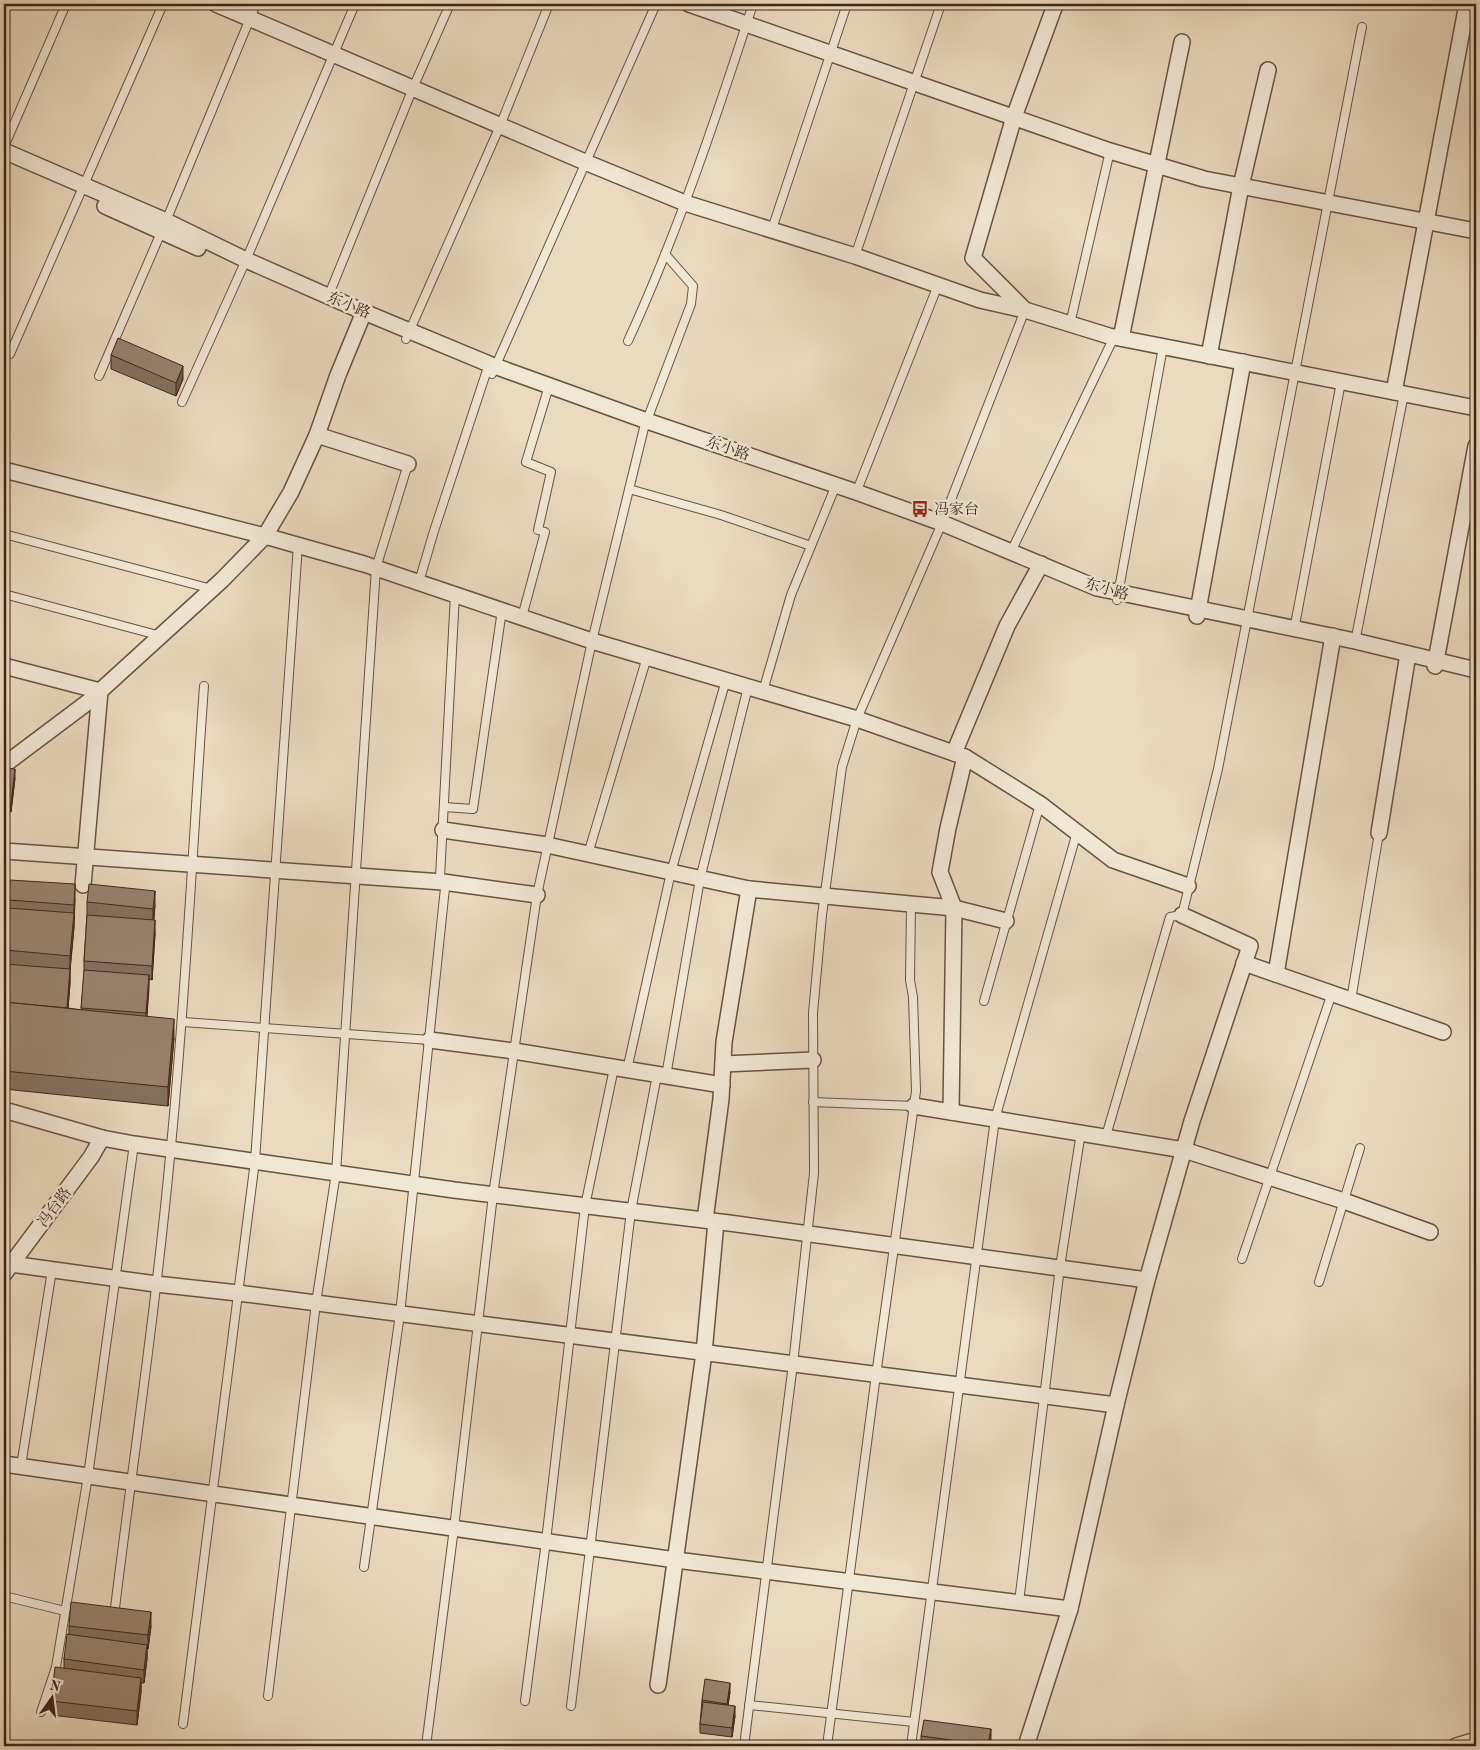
<svg xmlns="http://www.w3.org/2000/svg" width="1480" height="1750" font-family="'Old Standard TT','Noto Serif SC',serif">
<rect width="100%" height="100%" fill="#eadabe"/>
<filter id="stains"><feTurbulence type="fractalNoise" baseFrequency=".004" numOctaves="4"/><feColorMatrix values="0 0 0 0 .2 0 0 0 0 .09 0 0 0 0 .02 0 0 0 .5 -.17"/></filter>
<radialGradient id="worn" r=".72"><stop offset=".6" stop-color="#630" stop-opacity="0"/><stop offset="1" stop-color="#630" stop-opacity=".3"/></radialGradient>
<g fill="none" stroke-linecap="round" stroke-linejoin="round">
<!-- service casing -->
<g stroke="#6a5242" stroke-width="10">
<g id="service">
<polyline points="4,147 66,4"/>
<polyline points="772,229 847,4"/>
<polyline points="855,256 941,4"/>
<polyline points="328,297 413,88 450,4"/>
<polyline points="1070,324 1110,151"/>
<polyline points="406,339 500,126 549,4"/>
<path d="M628 341C678 232 716 118 753 4"/>
<polyline points="10,354 163,4"/>
<polyline points="492,374 656,4"/>
<polyline points="99,376 166,221 256,4"/>
<polyline points="182,402 246,260 355,4"/>
<polyline points="629,489 721,515 811,546"/>
<polyline points="856,493 938,285"/>
<polyline points="4,534 212,589"/>
<polyline points="1010,554 1114,337"/>
<polyline points="419,582 434,531 489,364"/>
<polyline points="4,594 161,636"/>
<polyline points="1117,600 1163,347"/>
<polyline points="522,617 545,532 538,530 551,472 526,462 549,386"/>
<polyline points="1294,630 1341,382"/>
<polyline points="1355,642 1404,394"/>
<polyline points="763,691 791,595 836,485"/>
<polyline points="444,807 473,809 502,610"/>
<polyline points="588,854 647,657"/>
<polyline points="1351,1000 1379,833"/>
<polyline points="984,1001 1040,804"/>
<polyline points="183,1022 430,1040"/>
<polyline points="627,1070 671,872 726,680"/>
<polyline points="666,1076 700,879 748,687"/>
<polyline points="813,1102 914,1106"/>
<polyline points="1106,1136 1170,917 1182,915 1218,769 1362,27"/>
<polyline points="1242,1259 1332,993"/>
<polyline points="1319,1282 1360,1148"/>
<polyline points="21,1466 52,1270"/>
<polyline points="364,1567 400,1314 445,888 440,877 455,594"/>
<polyline points="4,1596 65,1611"/>
<polyline points="1019,1602 1060,1267 1081,1132"/>
<path d="M115 1608C134 1454 157 1300 171 1146 186 993 193 839 204 686"/>
<polyline points="268,1696 316,1303 336,1173 376,568 408,464"/>
<polyline points="525,1701 546,1541 585,1206 614,1068"/>
<polyline points="749,1705 914,1722"/>
<polyline points="571,1706 631,1211 657,1075"/>
<polyline points="41,1712 56,1667 88,1476 134,1144"/>
<polyline points="183,1724 255,1161 298,545"/>
<polyline points="426,1746 454,1528 493,1195 537,895 592,641 644,428 691,304 693,286 665,254"/>
<polyline points="744,1746 793,1364 814,1173 813,1013 822,915 842,767 857,719 942,523 1025,310"/>
<polyline points="827,1746 876,1375 916,1091 913,997 910,980 911,905"/>
<polyline points="911,1746 995,1119 1077,832"/>
</g>
</g>
<!-- minor casing -->
<g stroke="#6a5242" stroke-width="18">
<g id="minor">
<polyline points="216,4 585,162 685,203 855,256 980,300 1025,310 1109,336 1476,408"/>
<polyline points="689,4 1110,151 1204,179 1476,231"/>
<polyline points="4,151 166,221 246,260 364,312 489,364 647,421 856,492 942,523 1097,588 1355,641 1476,670"/>
<polyline points="105,206 198,248"/>
<polyline points="1025,310 973,258 1014,117 1054,8"/>
<polyline points="1121,338 1182,42"/>
<polyline points="1209,356 1241,186 1268,70"/>
<polyline points="1394,392 1467,4"/>
<polyline points="317,435 408,464"/>
<polyline points="4,470 265,536 364,564 592,641 857,719 965,757 1040,804 1113,860 1188,886"/>
<polyline points="1197,616 1243,362"/>
<polyline points="4,666 100,691 83,885"/>
<polyline points="1435,666 1476,446"/>
<polyline points="954,753 1007,626 1041,564"/>
<polyline points="4,765 88,702 222,580 265,536 291,492 317,435 338,375 364,312"/>
<polyline points="443,830 547,845 749,889 954,908 1006,921"/>
<polyline points="1379,833 1408,654"/>
<polyline points="4,851 443,882 537,895"/>
<polyline points="1244,963 1443,1032"/>
<polyline points="1276,974 1333,636"/>
<polyline points="430,1040 514,1051 722,1085"/>
<polyline points="723,1064 813,1060"/>
<polyline points="914,1106 1184,1150 1344,1201 1430,1232"/>
<polyline points="4,1110 102,1138 134,1144 454,1190 729,1223 1147,1280"/>
<polyline points="951,1112 954,908 940,872 948,828 965,757"/>
<polyline points="705,1220 721,1099 724,1042 749,889"/>
<polyline points="11,1264 156,1284 238,1293 1116,1405"/>
<polyline points="4,1274 91,1157 102,1138"/>
<polyline points="4,1464 676,1560 1070,1609"/>
<polyline points="658,1685 704,1353 716,1222"/>
<polyline points="1026,1746 1070,1609 1116,1405 1147,1280 1192,1121 1250,946 1182,915"/>
<polyline points="1456,1746 1476,1740"/>
</g>
</g>
<!-- service -->
<use href="#service" stroke="#f1e7d5" stroke-width="8"/>
<!-- minor -->
<use href="#minor" stroke="#f1e7d5" stroke-width="15"/>
</g>
<!-- wall -->
<g fill="#83715f" stroke="#402519">
<polygon points="111,355 183,379 176,396 111,369"/>
<polygon points="4,768 15,778 11,812 4,812"/>
<polygon points="75,898 74,927 70,970 70,983 68,1008 81,1010 84,975 84,961 87,915 87,902 155,905 154,920 155,934 152,980 149,979 147,1016 174,1038 168,1106 4,1089 4,967 9,900"/>
<polygon points="69,1626 151,1626 148,1649 147,1649 147,1659 144,1683 141,1683 141,1692 137,1725 51,1715 51,1701 64,1668 64,1659 69,1634"/>
<polygon points="730,1692 728,1705 735,1716 732,1737 700,1733 700,1724 702,1700"/>
<polygon points="921,1736 991,1739 990,1746 928,1746 921,1745"/>
</g>
<!-- shaded-wall -->
<g fill="#6a5c4e" stroke="#402519">
<polygon points="183,366 183,379 176,396 176,383"/>
<polygon points="15,769 15,778 11,812 11,803"/>
<polygon points="75,884 75,898 74,918 74,905"/>
<polygon points="155,891 155,905 153,923 153,909"/>
<polygon points="74,913 74,927 70,970 70,956"/>
<polygon points="155,920 155,934 152,980 152,966"/>
<polygon points="70,969 70,983 67,1022 67,1008"/>
<polygon points="149,975 149,989 146,1027 146,1013"/>
<polygon points="174,1019 174,1038 168,1106 168,1087"/>
<polygon points="151,1612 151,1626 148,1649 148,1635"/>
<polygon points="147,1645 147,1659 144,1683 144,1670"/>
<polygon points="141,1678 141,1692 137,1725 137,1711"/>
<polygon points="730,1683 730,1692 727,1713 727,1704"/>
<polygon points="735,1706 735,1716 732,1737 732,1728"/>
<polygon points="991,1729 991,1739 990,1746 988,1746"/>
</g>
<!-- building -->
<g fill="#98836f" stroke="#402519">
<polygon points="118,338 183,366 176,383 111,355"/>
<polygon points="4,768 15,769 11,803 4,802"/>
<polygon points="10,880 75,884 74,905 9,900"/>
<polygon points="89,884 155,891 153,909 87,902"/>
<polygon points="8,908 74,913 70,956 5,950"/>
<polygon points="87,915 155,920 152,966 84,961"/>
<polygon points="4,964 70,969 67,1008 4,1002"/>
<polygon points="84,970 149,975 146,1013 81,1008"/>
<polygon points="4,1002 174,1019 168,1087 4,1071"/>
<polygon points="71,1602 151,1612 148,1635 69,1626"/>
<polygon points="67,1634 147,1645 144,1670 64,1659"/>
<polygon points="55,1667 141,1678 137,1711 51,1701"/>
<polygon points="705,1679 730,1683 727,1704 702,1700"/>
<polygon points="703,1702 735,1706 732,1728 700,1724"/>
<polygon points="924,1720 991,1729 988,1745 921,1736"/>
</g>
<!-- icons -->
<defs>
<g id="bus-bare" transform="scale(1.35)"><path d="M-5-6H5V4H4V6H2V4H-2V6H-4V4H-5ZM-3.5-4V0h7V-4ZM-3.5 1.2v1.5H-2V1.2ZM2 1.2v1.5H3.5V1.2Z" fill="#8f2418" stroke="#f1e7d5" stroke-width="2.5" paint-order="stroke"/></g>
</defs>
<g fill-rule="evenodd">
<use href="#bus-bare" x="920" y="509"/>
</g>
<g text-anchor="middle" stroke-width="5" stroke-linejoin="round" paint-order="stroke">
<!-- street labels -->
<g font-size="15" fill="#402519" stroke="#f1e7d5">
<text transform="translate(349 305) rotate(23)" y="5">东小路</text>
<text transform="translate(728 448) rotate(19)" y="5">东小路</text>
<text transform="translate(1107 589) rotate(16)" y="5">东小路</text>
<text transform="translate(54 1207) rotate(-53)" y="5">冯台路</text>
</g>
<!-- poi labels -->
<g font-size="15" fill="#402519" stroke="#f1e7d5" text-anchor="start">
<text x="934" y="514">冯家台</text>
</g>
</g>
<!-- margin -->
<rect width="1480" height="1750" fill="none" stroke="#eadabe" stroke-width="20"/>
<rect x="5" y="5" width="1470" height="1740" fill="none" stroke="#402519" stroke-width="2.5"/>
<rect x="10" y="10" width="1460" height="1730" fill="none" stroke="#402519"/>
<!-- north arrow -->
<g transform="translate(52 1698) rotate(14)" stroke="#f1e7d5" stroke-width="4" paint-order="stroke">
<path d="M0-4L9 19L0 12L-9 19Z" fill="#402519"/>
<text y="-8" font-size="14" font-weight="bold" text-anchor="middle" fill="#402519">N</text>
</g>
<rect width="100%" height="100%" filter="url(#stains)"/>
<rect width="100%" height="100%" fill="url(#worn)"/>
</svg>
